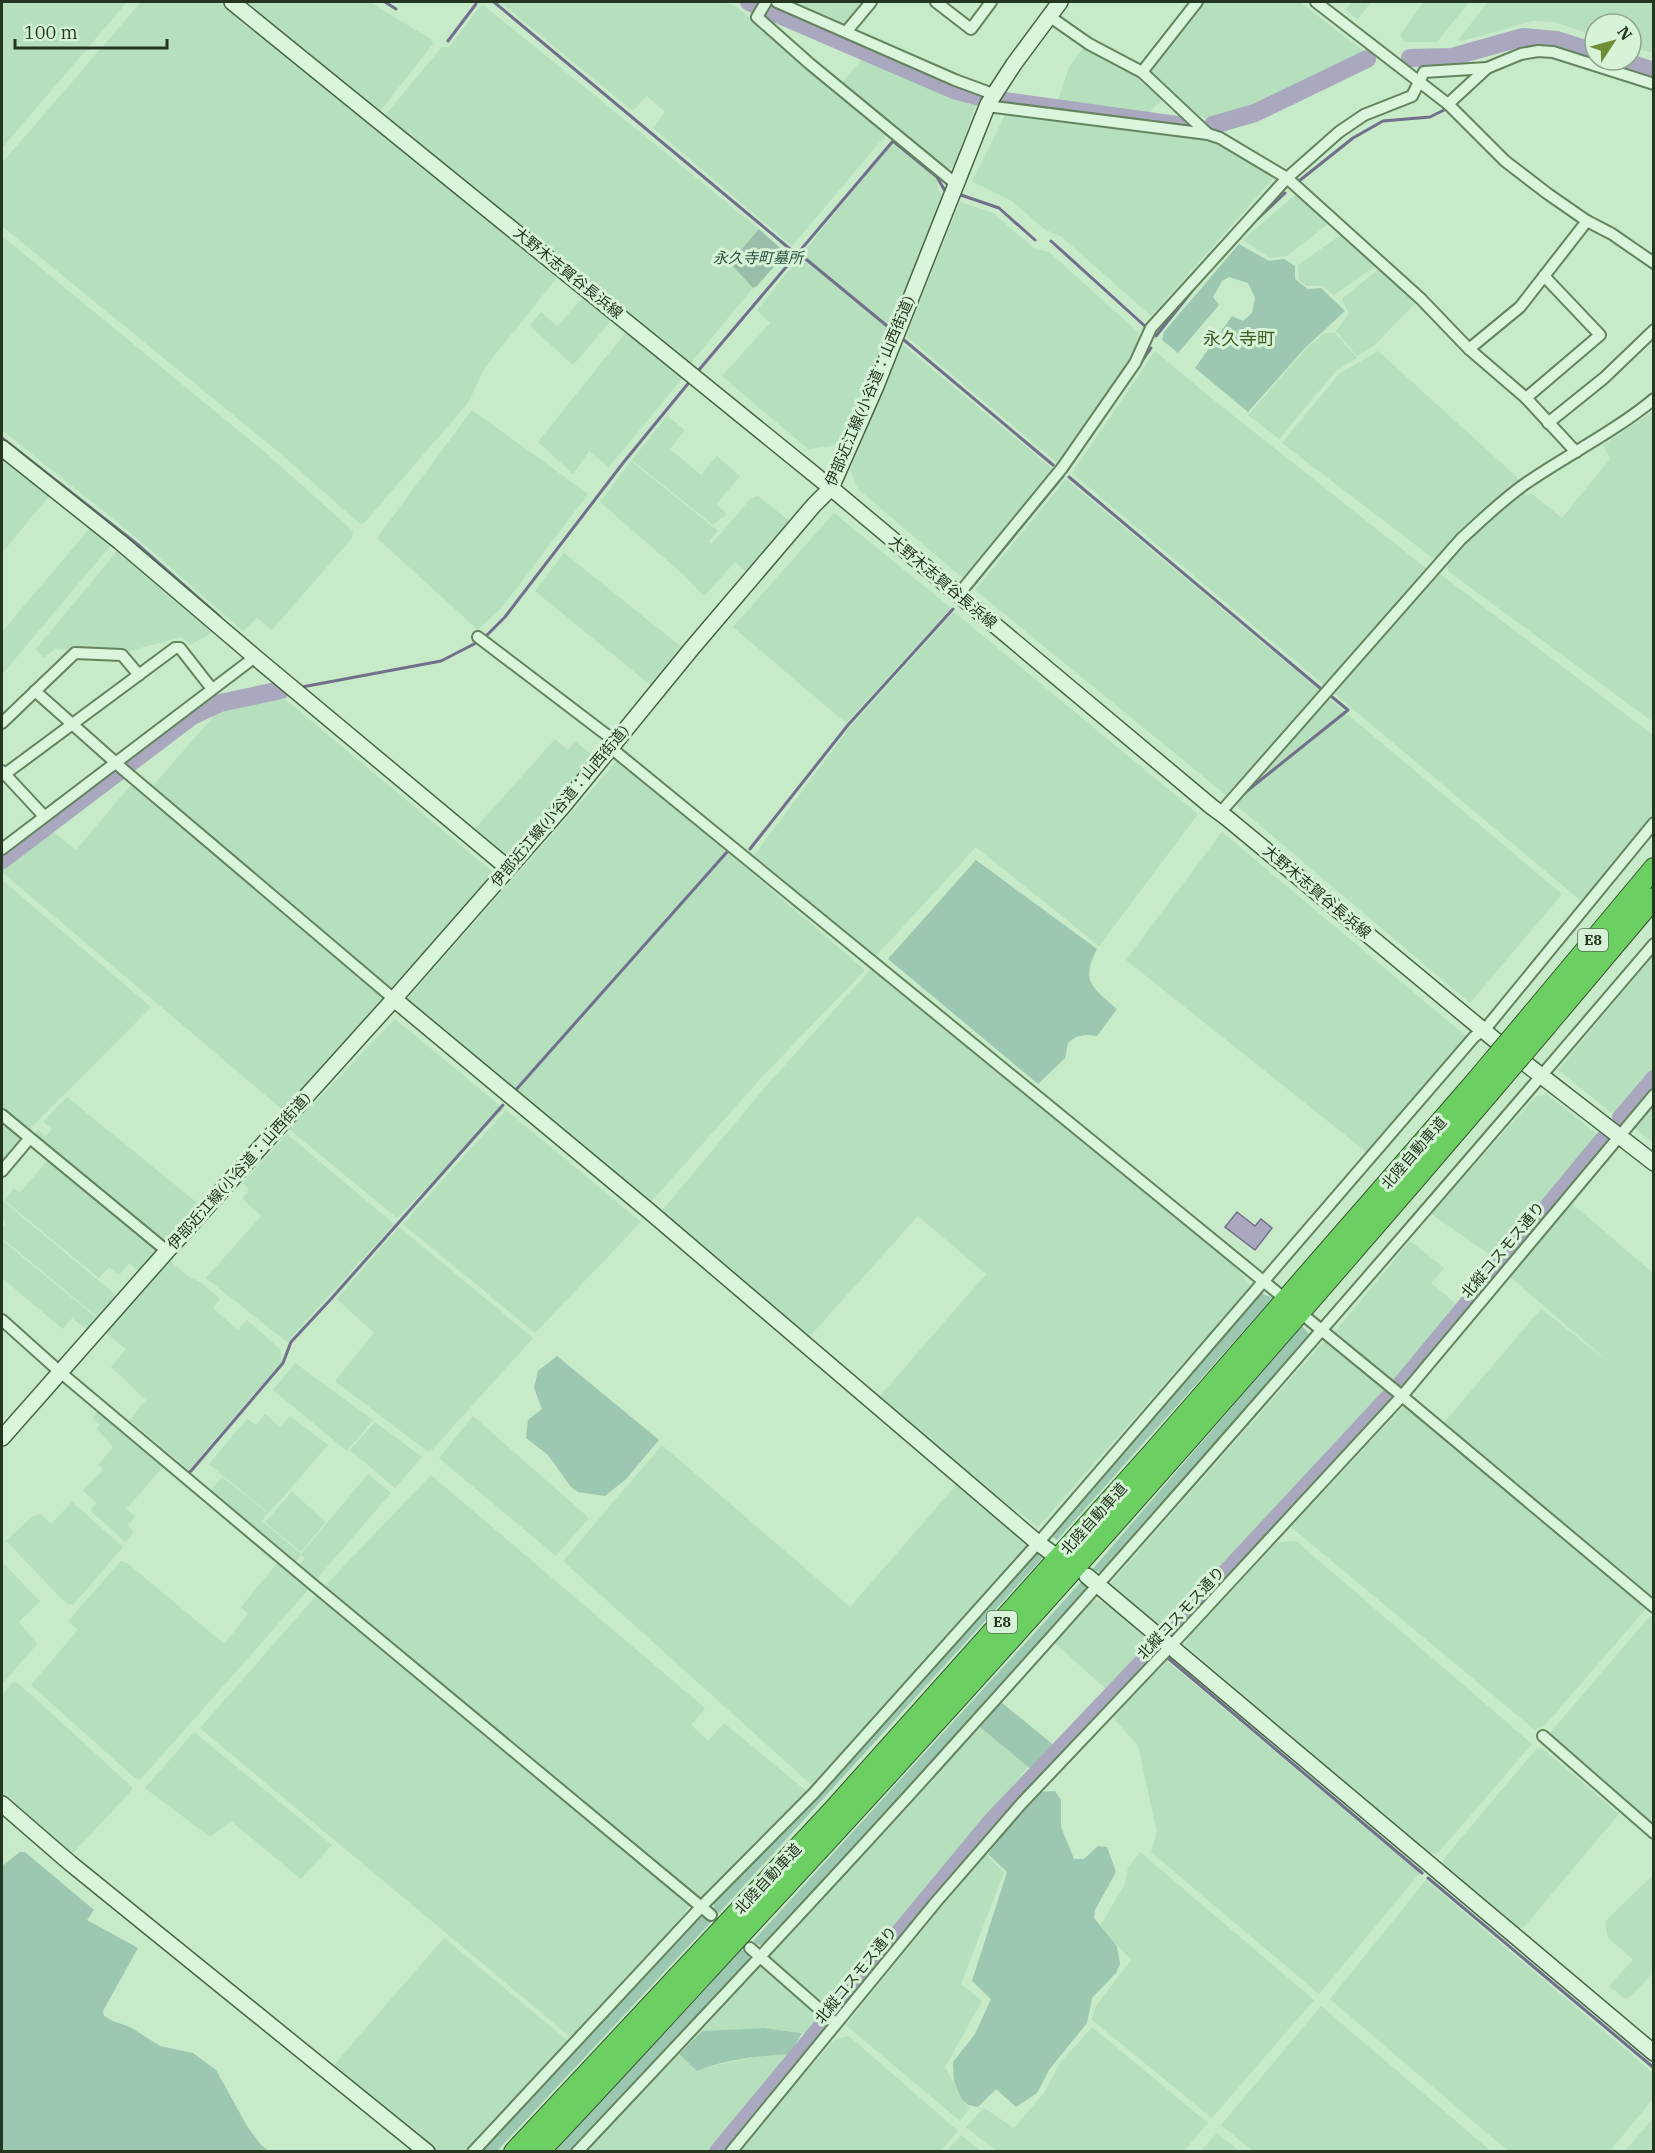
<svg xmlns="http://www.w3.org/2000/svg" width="1655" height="2153" font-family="'IBM Plex Serif','Noto Sans JP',serif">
<rect width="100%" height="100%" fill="#c7eac9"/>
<!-- farmland -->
<g fill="#b5dfbd">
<polygon points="2,2 127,2 2,148"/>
<polygon points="141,2 222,2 558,272 556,279 485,367 468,403 364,523 360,524 281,454 2,226 2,163"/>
<polygon points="240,2 369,2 431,39 433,44 377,115"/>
<polygon points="500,2 722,2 734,5 885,130 885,136 792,246 653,128 665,112 647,96 633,111"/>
<polygon points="787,2 866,2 845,28"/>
<polygon points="1204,2 1300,2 1366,53 1263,102 1209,120 1192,113 1148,70"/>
<polygon points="1352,2 1371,2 1358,19 1345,10"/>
<polygon points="1424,2 1469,2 1437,42 1405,42 1400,35"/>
<polygon points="1488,2 1653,2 1653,53 1631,47 1631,24 1595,24 1595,32 1592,35 1555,22 1533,21 1462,41 1458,40"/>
<polygon points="482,4 759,229 730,263 753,288 690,364 386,119 386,114 442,47 449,47"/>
<polygon points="1084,47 1146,82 1163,99 1147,114 1058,101 1069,67"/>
<polygon points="864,57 976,104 954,167 946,169 840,85"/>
<polygon points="1005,115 1214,139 1273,179 1151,316 1062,237 1044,229 1012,201 972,181"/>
<polygon points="893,141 937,177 938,190 944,197 885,347 848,434 832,446 808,449 722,376 770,323 757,310"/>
<polygon points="1296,194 1328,224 1287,256 1270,258 1243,240"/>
<polygon points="960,202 993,213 1035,249 1049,252 1139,333 1131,361 1059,464 906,336"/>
<polygon points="1341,235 1375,266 1334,295 1322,286 1307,286 1299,280 1298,265"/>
<polygon points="2,236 267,454 353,531 352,538 272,630 257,618 243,631 137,538 2,430"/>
<polygon points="1380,268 1417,301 1375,345 1357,356 1336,331 1349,314 1342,299"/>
<polygon points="584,297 611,321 573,365 530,326 541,312 557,326"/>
<polygon points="627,331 684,376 609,467 589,451 573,474 538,442"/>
<polygon points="1325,333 1335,333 1357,358 1336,371 1279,439 1248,415 1306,349"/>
<polygon points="902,344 1054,470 965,580 858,489 850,470"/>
<polygon points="1155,351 1210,397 1427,569 1324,685 1072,473"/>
<polygon points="1378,351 1520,480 1487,506 1461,531 1441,556 1434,559 1282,443 1339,374"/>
<polygon points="472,410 588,494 503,606 478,630 377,538"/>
<polygon points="1653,411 1653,722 1448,571 1447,565 1468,540 1521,495 1532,494 1562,518 1610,459 1603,445"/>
<polygon points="667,416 685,430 670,449 701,475 717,456 740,476 716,504 727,514 713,525 632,460"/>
<polygon points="2,458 49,496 2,553"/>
<polygon points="631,461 718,531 709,541 712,544 750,499 758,496 792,523 748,573 735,562 704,596 685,576 600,502"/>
<polygon points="1066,479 1319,690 1226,795 975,590"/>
<polygon points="834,513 951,608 846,723 733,627"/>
<polygon points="90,528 111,545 3,673 2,632"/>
<polygon points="118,550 213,632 190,645 182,637 129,651 55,649 43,658 36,649"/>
<polygon points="564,553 685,650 653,687 535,591"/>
<polygon points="1440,574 1653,735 1653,813 1581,901 1334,693"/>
<polygon points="954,612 1198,814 1099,946 976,847 876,956 752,858 850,727"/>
<polygon points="275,699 286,700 494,873 391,990 151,788 220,709"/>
<polygon points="1329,699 1562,894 1470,1003 1236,805"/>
<polygon points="555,739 568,750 575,741 594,757 516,851 511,849 508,854 502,855 472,832"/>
<polygon points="617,761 727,852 865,970 762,1077 650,1203 405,1001"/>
<polygon points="131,785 385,998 284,1111 2,872 2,869 51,830 76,850"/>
<polygon points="1222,832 1468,1038 1369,1154 1126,960"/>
<polygon points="2,880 151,1007 29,1130 2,1107"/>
<polygon points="1653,956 1653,1072 1617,1117 1558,1070"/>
<polygon points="872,968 1234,1265 1251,1286 1038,1527 874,1403 986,1274 918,1216 803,1344 655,1219 766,1086"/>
<polygon points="395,1019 504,1109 397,1218 289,1129"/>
<polygon points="1547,1094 1598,1135 1494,1257 1431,1214 1535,1097"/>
<polygon points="67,1097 201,1206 166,1244 34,1135 38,1130 46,1136 52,1129 43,1122"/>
<polygon points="1653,1104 1653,1143 1635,1128"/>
<polygon points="506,1110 641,1222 535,1333 403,1224"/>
<polygon points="2,1123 21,1139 19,1144 2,1166"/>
<polygon points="287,1134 394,1224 287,1342 206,1278 261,1216 242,1198 249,1190 243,1183"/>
<polygon points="49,1159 159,1250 140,1272 129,1263 119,1275 109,1267 99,1278 4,1200 14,1188 20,1193"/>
<polygon points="2,1200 118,1297 100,1319 2,1238 2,1229 6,1223 2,1218"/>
<polygon points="1570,1202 1653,1273 1653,1598 1649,1598 1442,1425 1541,1309 1609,1362 1509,1276"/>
<polygon points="399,1227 533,1338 432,1450 427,1451 335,1381 374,1333 337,1299"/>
<polygon points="3,1241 99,1320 89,1331 72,1318 63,1329 2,1278"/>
<polygon points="1410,1241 1444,1268 1431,1283 1457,1305 1393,1382 1334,1333"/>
<polygon points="168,1259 189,1277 202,1283 220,1299 213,1308 238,1330 247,1320 281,1350 281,1362 189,1470 130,1420 146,1400 111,1367 126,1349 104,1331"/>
<polygon points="1324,1341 1386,1390 1163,1629 1110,1584"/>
<polygon points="295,1363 373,1420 347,1451 273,1390"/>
<polygon points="1404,1406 1645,1607 1644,1611 1546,1724 1535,1730 1291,1527"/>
<polygon points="99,1410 165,1465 126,1509 135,1516 128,1526 134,1532 125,1542 90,1510 96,1503 83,1490 103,1470 98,1465 113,1447 97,1429 100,1425 93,1418"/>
<polygon points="265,1414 280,1427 290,1416 328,1445 269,1513 209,1464 247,1419 256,1425"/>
<polygon points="473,1416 589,1518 556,1556 439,1458"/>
<polygon points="375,1422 422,1457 395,1488 350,1450"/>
<polygon points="662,1445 850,1607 957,1484 1031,1545 815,1788 563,1561"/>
<polygon points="368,1474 391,1493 315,1581 298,1567 305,1558 301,1555 293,1564 209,1493 222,1477 268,1513 262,1521 301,1554"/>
<polygon points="431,1475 705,1708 691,1725 708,1741 724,1723 810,1794 696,1910 690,1905 675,1926 572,2038 200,1728 323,1588"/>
<polygon points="292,1492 326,1522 301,1552 265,1522"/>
<polygon points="72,1502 123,1547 73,1605 67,1604 6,1541 32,1517 40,1514 51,1524"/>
<polygon points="1296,1541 1532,1744 1438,1853 1428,1854 1185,1645 1189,1637 1277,1542"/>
<polygon points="121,1561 127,1563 224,1644 248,1614 241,1607 279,1561 307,1586 309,1589 141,1779 135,1778 31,1685 78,1630 68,1621"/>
<polygon points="2,1562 40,1601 19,1622 37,1644 2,1684"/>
<polygon points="1094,1599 1107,1604 1150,1641 1106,1689 1055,1643"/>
<polygon points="1650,1616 1653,1616 1653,1827 1552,1740 1550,1733"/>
<polygon points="1167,1661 1420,1873 1319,1994 1151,1852 1157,1832 1138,1746 1112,1716"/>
<polygon points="13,1682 18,1683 132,1787 132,1790 71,1855 2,1798 2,1695"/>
<polygon points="980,1727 1028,1767 828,2009 768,1957"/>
<polygon points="194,1732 332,1845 301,1879 231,1821 210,1837 145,1788"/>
<polygon points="1537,1748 1543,1749 1619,1814 1524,1927 1516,1929 1444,1866 1442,1861"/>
<polygon points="1140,1852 1314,2000 1212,2118 1092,2020 1096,2006 1131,1960 1100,1926 1125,1884 1128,1868"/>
<polygon points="985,1854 1004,1872 961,1984 982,2001 945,2067 969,2109 960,2121 846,2025"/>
<polygon points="1653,1875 1653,1973 1630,1997 1624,1998 1609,1986 1633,1960 1608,1937 1605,1922"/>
<polygon points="1426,1880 1653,2073 1653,2099 1610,2151 1508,2151 1330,1999"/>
<polygon points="444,1938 569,2042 469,2148 463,2151 438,2151 333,2066"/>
<polygon points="762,1963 821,2015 807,2033 764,2028 702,2031"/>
<polygon points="1321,2006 1491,2151 1253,2151 1221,2125"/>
<polygon points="1092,2027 1208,2123 1184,2151 996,2151 966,2127 984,2108 1014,2128 1044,2093 1060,2063"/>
<polygon points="849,2036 958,2131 941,2151 739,2151 834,2040"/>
<polygon points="679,2054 697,2071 708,2067 761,2056 790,2054 708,2151 586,2152"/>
<polygon points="1653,2118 1653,2151 1625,2151"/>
<polygon points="1217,2133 1239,2151 1201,2151"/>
<polygon points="961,2135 981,2151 947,2151"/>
</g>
<!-- green -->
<g fill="#9cc7b0">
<polygon points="1239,244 1269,261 1284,259 1295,266 1295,279 1308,289 1321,288 1345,311 1305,348 1248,412 1195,368 1232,316 1243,321 1252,313 1255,298 1248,283 1229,277 1222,281 1213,297 1219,305 1178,353 1162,340 1164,332"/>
<path d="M976 860 1097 949C1080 982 1093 988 1117 1009L1097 1036C1085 1034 1077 1035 1068 1043L1065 1058 1038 1084 888 959Z"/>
<polygon points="1260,1293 1273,1298 1057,1540 1049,1534"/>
<polygon points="1302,1326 1312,1337 1104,1572 1091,1571"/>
<polygon points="557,1356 659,1440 626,1479 605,1496 578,1492 571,1487 548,1455 526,1438 528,1420 542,1409 534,1388 538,1371"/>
<polygon points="1030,1551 1047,1553 719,1913 714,1908 714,1899"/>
<polygon points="1082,1581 1086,1586 1085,1593 769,1943 758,1945 753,1941"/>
<polygon points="1001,1702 1056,1747 1034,1772 980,1727"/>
<polygon points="1055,1791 1061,1800 1061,1827 1074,1859 1084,1859 1098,1846 1107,1847 1116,1872 1095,1910 1094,1918 1117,1946 1120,1964 1116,1973 1092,1998 1087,2023 1049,2070 1037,2093 1016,2107 996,2089 978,2107 968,2105 961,2098 954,2081 953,2062 975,2034 991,1999 972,1981 1007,1872 988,1854 1037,1792"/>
<polygon points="20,1852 25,1852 94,1910 87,1920 138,1948 103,2011 104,2016 113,2021 130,2027 160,2046 193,2053 216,2070 247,2126 261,2145 269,2151 2,2151 2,1866"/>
<polygon points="706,1917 711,1922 497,2151 479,2152 697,1918"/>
<polygon points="742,1949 749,1956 748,1965 574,2151 554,2152"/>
<path d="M764 2028 802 2033 790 2054C759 2056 726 2059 697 2071L679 2054 702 2031Z"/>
</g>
<!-- cemetery -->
<polygon fill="#9abdaa" points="759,229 786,253 757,286 753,288 730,263"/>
<!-- water -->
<polygon fill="#a9a8be" stroke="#726f8c" stroke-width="1.5" points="1237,1212 1255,1226 1261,1219 1272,1228 1255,1250 1225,1227"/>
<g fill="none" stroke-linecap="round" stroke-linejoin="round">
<!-- stream -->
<g stroke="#726f8c" stroke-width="3">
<polyline points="385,2 396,9"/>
<polyline points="494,2 790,249"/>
<polyline points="448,41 476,4"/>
<polyline points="1620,69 1623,61"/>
<polyline points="1299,181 1353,138 1383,121 1430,117 1446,109"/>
<polyline points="958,194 999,208 1035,240"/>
<polyline points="1250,226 1285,193"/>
<polyline points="1051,241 1147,328"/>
<polyline points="801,255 892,330"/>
<polyline points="1152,332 1156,336 1196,286"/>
<polyline points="904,340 1053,465"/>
<polyline points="1140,364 1151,348"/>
<polyline points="698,371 893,141 937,177 945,191 949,192"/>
<polyline points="2,438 137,544 220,617"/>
<polyline points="1066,472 1114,402"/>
<polyline points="1069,477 1320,688"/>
<polyline points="971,588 1063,476"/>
<polyline points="484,638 505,617 623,463 691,380"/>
<polyline points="302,687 441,661 478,642"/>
<polyline points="1242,795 1348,710 1332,697"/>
<polyline points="750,849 848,725 953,609"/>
<polyline points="514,1092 727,852"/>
<polyline points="178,1464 188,1473 191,1471 283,1363 291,1342 331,1299 503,1105"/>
<polyline points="1156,1648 1422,1873"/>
<polyline points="1428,1878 1654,2068"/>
</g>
<!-- river -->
<g stroke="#a9a8be" stroke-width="18">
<polyline points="749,2 954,90 984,98 1184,126"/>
<polyline points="1410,58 1452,57 1523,37 1557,40 1595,52"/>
<polyline points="1620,60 1654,71"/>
<polyline points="1213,125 1255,113 1367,59"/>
<polyline points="2,860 192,716 220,703 281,690"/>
<polyline points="1621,1118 1654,1079"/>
<polyline points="1167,1636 1399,1387 1604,1139"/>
<polyline points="718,2152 991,1822 1160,1644"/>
</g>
<!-- street casing -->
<g stroke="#63845e" stroke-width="14">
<g id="street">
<polyline points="766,2 757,17 810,64 956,184"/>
<polyline points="777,2 955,80 993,94"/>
<polyline points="936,2 971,29 991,2"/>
<polyline points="1316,2 1448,104 1505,161 1548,194 1587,221 1612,234 1654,263"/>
<polyline points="1049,16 1089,44 1142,72 1208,134 1220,138 1287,178 1421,299 1469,349 1520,307 1587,221"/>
<polyline points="846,32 871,2"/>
<polyline points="1142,72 1197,2"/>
<polyline points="1448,104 1487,68"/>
<polyline points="987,106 1208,134"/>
<polyline points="1469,349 1526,398 1576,452"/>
<polyline points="1526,398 1600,335 1544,276"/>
<polyline points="1548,423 1604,378 1654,330"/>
<polyline points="958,595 1062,468 1135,363 1151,328 1287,178 1339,132 1364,115 1412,96 1424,72 1487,68 1521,54 1538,51 1553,52 1654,84"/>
<polyline points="478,637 616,742"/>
<polyline points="35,691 125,771 394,999"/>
<polyline points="2,723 75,653 122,655 139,675"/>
<polyline points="611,748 1279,1294"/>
<polyline points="2,771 43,815"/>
<polyline points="5,774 175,648 180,648 212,689"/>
<path d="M1220 813 1461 539C1482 520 1502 500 1525 484 1567 455 1614 432 1654 399"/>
<polyline points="2,849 255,657"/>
<polyline points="2,1115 167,1251"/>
<polyline points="2,1171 29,1139"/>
<polyline points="1308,1319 1402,1396 1654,1607"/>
<polyline points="2,1320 60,1372 317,1588 711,1915"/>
<polyline points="1543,1736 1654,1833"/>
<polyline points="750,1948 833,2021"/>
<polyline points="473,2152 701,1907 814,1793 1038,1543 1474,1037 1486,1028 1654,823"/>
<path d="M577 2152C702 2019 827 1887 948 1752 1188 1487 1422 1216 1654 944"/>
<polyline points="731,2152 936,1902 1021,1804 1168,1649 1402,1396 1654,1095"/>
</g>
</g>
<!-- secondary casing -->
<g stroke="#476641" stroke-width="18">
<g id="secondary">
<polyline points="232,2 831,488 1212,807 1227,818 1495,1040 1654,1163"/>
<polyline points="2,448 120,542 255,657 508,868"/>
<polyline points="394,999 649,1211 1038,1543 1053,1554"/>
<polyline points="2,1438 167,1251 394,999 564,805 693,647 814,505 831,488 876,386 988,104 1014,64 1060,2"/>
<polyline points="1087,1576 1654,2053"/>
<polyline points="2,1804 70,1863 427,2152"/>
</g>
</g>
<!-- highway casing -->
<g stroke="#385232" stroke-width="22">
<g id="highway">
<polyline points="1533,1013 1654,868"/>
<polyline points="1547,1025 1654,898"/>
<polyline points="514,2152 835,1808 1154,1451 1476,1081"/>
<path d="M539 2152C611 2076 682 1998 753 1921 1004 1651 1249 1374 1489 1093"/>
</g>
</g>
<!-- street -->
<use href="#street" stroke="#d9f5db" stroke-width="10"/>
<!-- secondary -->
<use href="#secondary" stroke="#d9f5db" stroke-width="15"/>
<!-- highway -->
<use href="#highway" stroke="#6bd061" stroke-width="20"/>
<!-- highway-bridge casing -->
<g stroke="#385232" stroke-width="22" stroke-linecap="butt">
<g id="highway-bridge">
<polyline points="1476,1081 1533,1013"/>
<polyline points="1489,1093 1547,1025"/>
</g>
</g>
<!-- highway-bridge -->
<use href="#highway-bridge" stroke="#6bd061" stroke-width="20"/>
</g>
<g text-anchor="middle" stroke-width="6" stroke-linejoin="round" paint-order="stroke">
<!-- shield labels -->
<g fill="#d6f2d7" stroke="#596e57" stroke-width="1.5">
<rect x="1578" y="929" width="30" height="22" rx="4.5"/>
<rect x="987" y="1611" width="30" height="22" rx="4.5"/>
</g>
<g font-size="14" font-weight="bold" fill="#243520">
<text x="1593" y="945">E8</text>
<text x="1002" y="1627">E8</text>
</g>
<!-- park labels -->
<g font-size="15" font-style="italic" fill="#295040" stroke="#d6f2d7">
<text x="758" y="263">永久寺町墓所</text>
</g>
<!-- street labels -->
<g font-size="15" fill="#243520" stroke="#d6f2d7">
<text transform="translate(568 273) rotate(39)" y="5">大野木志賀谷長浜線</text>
<text transform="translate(870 391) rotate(-67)" y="5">伊部近江線(小谷道：山西街道)</text>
<text transform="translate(943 582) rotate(40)" y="5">大野木志賀谷長浜線</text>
<text transform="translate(560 806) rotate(-50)" y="5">伊部近江線(小谷道：山西街道)</text>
<text transform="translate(1317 892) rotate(40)" y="5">大野木志賀谷長浜線</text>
<text transform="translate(1414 1153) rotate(-49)" y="5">北陸自動車道</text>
<text transform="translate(239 1171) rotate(-48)" y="5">伊部近江線(小谷道：山西街道)</text>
<text transform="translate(1503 1250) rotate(-50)" y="5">北縦コスモス通り</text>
<text transform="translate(1094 1519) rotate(-48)" y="5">北陸自動車道</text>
<text transform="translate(1181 1613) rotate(-47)" y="5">北縦コスモス通り</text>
<text transform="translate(768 1879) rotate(-47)" y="5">北陸自動車道</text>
<text transform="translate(856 1975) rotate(-51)" y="5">北縦コスモス通り</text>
</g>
<!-- quarter labels -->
<g font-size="18" fill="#3e5e24" stroke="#d6f2d7">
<text x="1239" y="345">永久寺町</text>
</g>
</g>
<!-- border -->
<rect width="1655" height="2153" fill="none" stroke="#243520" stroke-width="6"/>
<!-- north arrow -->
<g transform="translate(1613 42) rotate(54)"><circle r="28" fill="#d6f2d7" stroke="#8fa68e" stroke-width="1.5"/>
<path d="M0-4.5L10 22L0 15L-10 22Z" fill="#6e8d34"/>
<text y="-9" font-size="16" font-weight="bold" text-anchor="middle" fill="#243520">N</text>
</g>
<!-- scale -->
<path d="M15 39v9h152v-9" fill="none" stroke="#243520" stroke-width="3"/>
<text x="24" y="39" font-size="18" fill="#243520" stroke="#d6f2d7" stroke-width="4.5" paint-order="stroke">100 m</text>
</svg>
